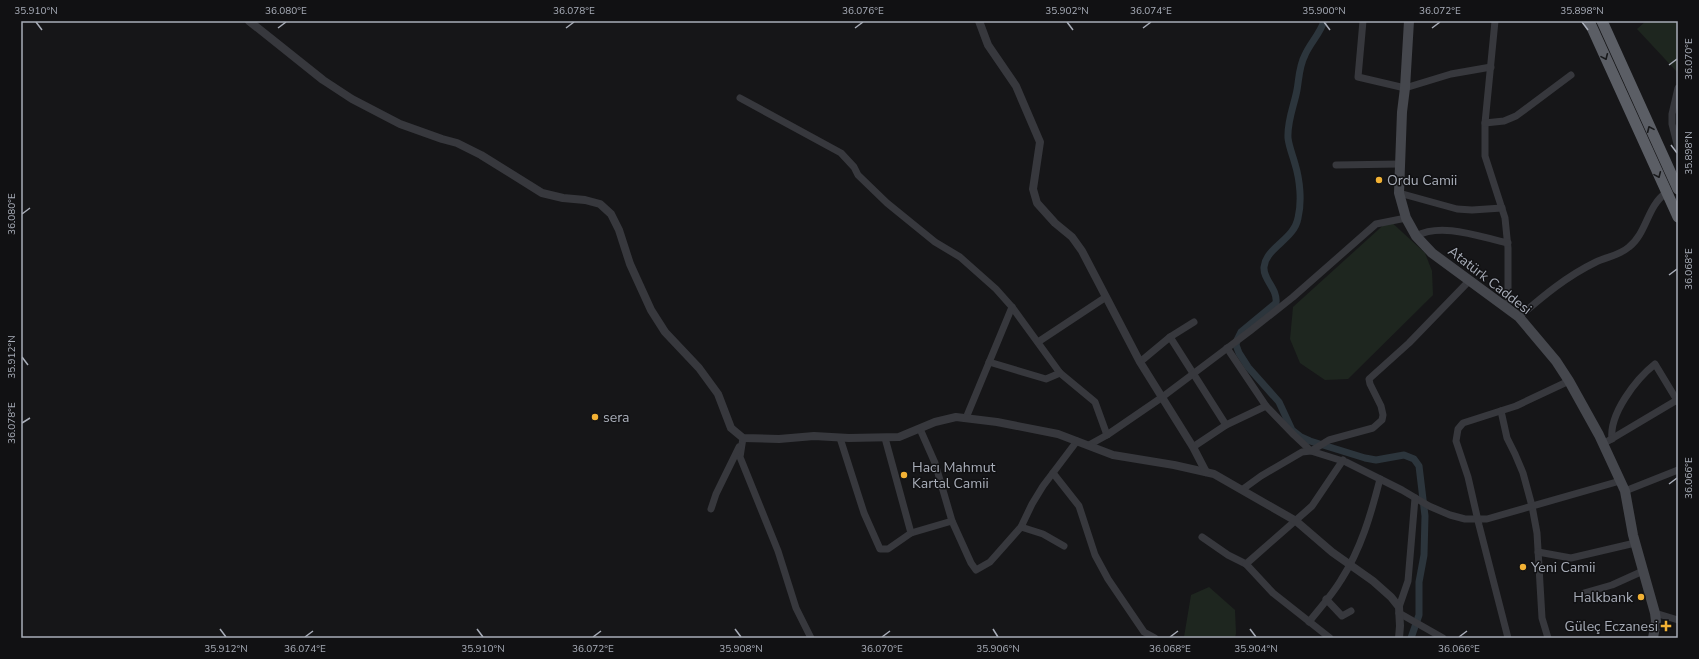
<svg xmlns="http://www.w3.org/2000/svg" width="1699" height="659" font-family="'Nunito Sans',sans-serif">
<rect width="100%" height="100%" fill="#161618"/>
<!-- green -->
<g fill="#1e261f">
<polygon points="1646,21 1678,21 1678,73 1637,29"/>
<polygon points="1389,220 1425,253 1432,271 1433,295 1348,379 1325,380 1300,363 1290,339 1293,307"/>
<polygon points="1209,587 1235,610 1236,633 1235,638 1184,637 1191,595"/>
</g>
<g fill="none" stroke-linecap="round" stroke-linejoin="round">
<!-- canal -->
<path stroke="#2c353c" stroke-width="7" d="M1324 21C1320 34 1310 43 1305 55 1299 66 1299 79 1297 90 1294 106 1287 121 1288 138 1289 147 1293 156 1295 164 1300 180 1302 202 1298 218 1294 240 1266 247 1264 267 1263 280 1278 289 1276 303L1241 332 1237 340 1236 345 1239 353 1248 367 1279 402 1292 430 1301 437 1310 441 1365 458 1376 460 1404 455 1414 459 1419 466 1425 516 1424 555 1419 582V615L1411 638"/>
<!-- minor -->
<g stroke="#37383d" stroke-width="7">
<polyline points="1363,21 1358,77 1405,88 1451,74 1491,67"/>
<polyline points="1495,21 1485,123 1485,156 1505,218 1508,248 1508,309"/>
<polyline points="1678,88 1672,114 1672,124 1678,148"/>
<polyline points="740,98 841,153 854,167 858,175 887,203 935,242 960,257 996,289 1012,307 1060,373 1095,402 1107,435"/>
<polyline points="1485,123 1504,121 1516,116 1571,75"/>
<polyline points="1336,165 1400,164"/>
<polyline points="1399,193 1457,209 1472,210 1502,208"/>
<path d="M1416 236C1442 222 1480 237 1508 243"/>
<path d="M1519 317C1543 296 1567 276 1596 262 1607 257 1620 255 1629 247 1647 233 1647 206 1666 193"/>
<polyline points="1170,337 1226,425"/>
<polyline points="1038,342 1106,297"/>
<polyline points="1227,348 1266,406"/>
<polyline points="989,362 1046,379 1060,373"/>
<polyline points="1140,362 1170,337 1194,322"/>
<polyline points="1501,411 1507,438 1515,454 1523,473 1532,506 1537,533 1542,618 1548,638"/>
<polyline points="966,418 1012,307"/>
<polyline points="920,429 935,463 952,521 971,563 976,570 990,562 1021,527 1032,504 1043,486 1077,441"/>
<polyline points="743,438 740,457 778,551 796,608 811,638"/>
<polyline points="840,438 864,513 880,549 888,549 911,533 952,521"/>
<polyline points="885,438 911,533"/>
<path d="M1612 439C1609 414 1636 379 1655 364L1678 402"/>
<polyline points="1608,441 1677,400"/>
<polyline points="1089,445 1107,435 1161,398 1250,331 1293,297 1376,224 1406,218"/>
<polyline points="1193,447 1226,425 1266,406 1294,435 1311,451 1346,462 1402,490 1429,506 1450,515 1465,519 1487,519 1620,481"/>
<polyline points="1053,473 1079,506 1095,555 1108,579 1144,632 1155,638"/>
<polyline points="1243,489 1261,476 1302,452 1311,451 1329,440 1373,428 1382,420 1383,415 1381,406 1370,384 1369,379 1409,343 1469,281"/>
<polyline points="1625,491 1678,470"/>
<polyline points="711,509 716,494 739,447"/>
<polyline points="1021,527 1043,534 1064,546"/>
<polyline points="1202,537 1228,555 1246,564"/>
<polyline points="1538,552 1571,558 1635,543"/>
<polyline points="1584,593 1612,585 1643,571"/>
<polyline points="1326,599 1342,616 1351,611"/>
<polyline points="1399,607 1408,581 1415,498"/>
<polyline points="1399,613 1443,638"/>
<polyline points="1655,613 1678,620"/>
<path d="M1309 622C1320 608 1332 595 1341 580 1361 549 1371 514 1380 479"/>
<polyline points="1330,638 1273,593 1246,564 1312,506 1343,460"/>
<polyline points="1508,638 1479,525 1468,477 1456,441 1458,429 1463,423 1516,406 1569,381"/>
</g>
<!-- tertiary -->
<g stroke="#37383d" stroke-width="8">
<polyline points="249,21 323,80 352,99 400,124 442,139 457,143 481,155 542,193 563,198 585,200 600,204 611,214 619,230 630,264 651,310 665,332 699,368 718,394 731,428 743,438 779,439 814,436 849,438 899,437 935,422 956,417 997,422 1058,434 1113,455 1174,465 1214,474 1296,521 1332,552 1373,581 1391,597 1399,607 1400,626 1399,638"/>
<polyline points="979,21 988,45 1016,86 1040,142 1033,189 1037,203 1055,223 1072,237 1082,251 1140,362 1193,447 1206,472"/>
</g>
<!-- secondary -->
<polyline stroke="#45474d" stroke-width="10" points="1409,21 1405,88 1402,112 1399,193 1406,218 1416,236 1432,253 1519,317 1556,361 1569,381 1599,435 1625,491 1633,535 1655,613 1656,621 1653,638"/>
<!-- trunk -->
<g stroke="#5b5e65" stroke-width="11">
<polyline points="1589,21 1678,217"/>
<polyline points="1602,21 1678,189"/>
</g>
</g>
<!-- one-way arrows -->
<defs><path id="oneway-chevron" d="M-2-3.5L2.5 0L-2 3.5" fill="none" stroke-width="1.6" stroke-linecap="round" stroke-linejoin="round"/></defs>
<g stroke="#18191b">
<use href="#oneway-chevron" transform="translate(1605 57) rotate(66)"/>
<use href="#oneway-chevron" transform="translate(1650 129) rotate(-114)"/>
<use href="#oneway-chevron" transform="translate(1658 175) rotate(66)"/>
</g>
<!-- ticks -->
<path fill="none" stroke="#a8adb8" stroke-width="1.5" d="M36 22 42 30M1067 22 1073 30M1324 22 1330 30M1582 22 1588 30M278 28 286 22M566 28 574 22M855 28 863 22M1143 28 1151 22M1432 28 1440 22M1669 65 1677 59M1671 145 1677 153M22 214 30 208M1669 275 1677 269M22 357 28 365M22 423 30 418M1669 484 1677 478M220 629 226 637M477 629 483 637M735 629 741 637M993 629 998 637M1250 629 1256 637M305 637 313 631M593 637 601 631M882 637 890 631M1170 637 1178 631M1459 637 1467 631"/>
<!-- markers -->
<g fill="#f2b134" stroke="#111113" stroke-width="1.5">
<circle cx="1379" cy="180" r="4"/>
<circle cx="595" cy="417" r="4"/>
<circle cx="904" cy="475" r="4"/>
<circle cx="1523" cy="567" r="4"/>
<circle cx="1641" cy="597" r="4"/>
<path d="M1664 620h4v4h4v4h-4v4h-4v-4h-4v-4h4z"/>
</g>
<g text-anchor="middle" stroke-width="3" stroke-linejoin="round" paint-order="stroke">
<!-- poi labels -->
<g font-size="14" fill="#a8adb8" stroke="#111113" text-anchor="start">
<text x="1387" y="185">Ordu Camii</text>
<text x="603" y="422">sera</text>
<text x="912" y="472">Hacı Mahmut<tspan x="912" dy="16">Kartal Camii</tspan></text>
<text x="1531" y="572">Yeni Camii</text>
<text x="1633" y="602" text-anchor="end">Halkbank</text>
<text x="1658" y="631" text-anchor="end">Güleç Eczanesi</text>
</g>
<!-- street labels -->
<g font-size="14" fill="#a8adb8" stroke="#111113">
<text transform="translate(1490 280) rotate(38)" y="5">Atatürk Caddesi</text>
</g>
</g>
<!-- border -->
<rect width="1699" height="659" fill="none" stroke="#111113" stroke-width="44"/>
<rect x="22" y="22" width="1655" height="615" fill="none" stroke="#a8adb8" stroke-width="1.5"/>
<g font-size="10" text-anchor="middle" fill="#a8adb8">
<text x="36" y="14">35.910°N</text>
<text x="286" y="14">36.080°E</text>
<text x="574" y="14">36.078°E</text>
<text x="863" y="14">36.076°E</text>
<text x="1067" y="14">35.902°N</text>
<text x="1151" y="14">36.074°E</text>
<text x="1324" y="14">35.900°N</text>
<text x="1440" y="14">36.072°E</text>
<text x="1582" y="14">35.898°N</text>
<text transform="translate(1688 59) rotate(-90)" y="4">36.070°E</text>
<text transform="translate(1688 153) rotate(-90)" y="4">35.898°N</text>
<text transform="translate(11 214) rotate(-90)" y="4">36.080°E</text>
<text transform="translate(1688 269) rotate(-90)" y="4">36.068°E</text>
<text transform="translate(11 357) rotate(-90)" y="4">35.912°N</text>
<text transform="translate(11 423) rotate(-90)" y="4">36.078°E</text>
<text transform="translate(1688 478) rotate(-90)" y="4">36.066°E</text>
<text x="226" y="652">35.912°N</text>
<text x="305" y="652">36.074°E</text>
<text x="483" y="652">35.910°N</text>
<text x="593" y="652">36.072°E</text>
<text x="741" y="652">35.908°N</text>
<text x="882" y="652">36.070°E</text>
<text x="998" y="652">35.906°N</text>
<text x="1170" y="652">36.068°E</text>
<text x="1256" y="652">35.904°N</text>
<text x="1459" y="652">36.066°E</text>
</g>
</svg>
